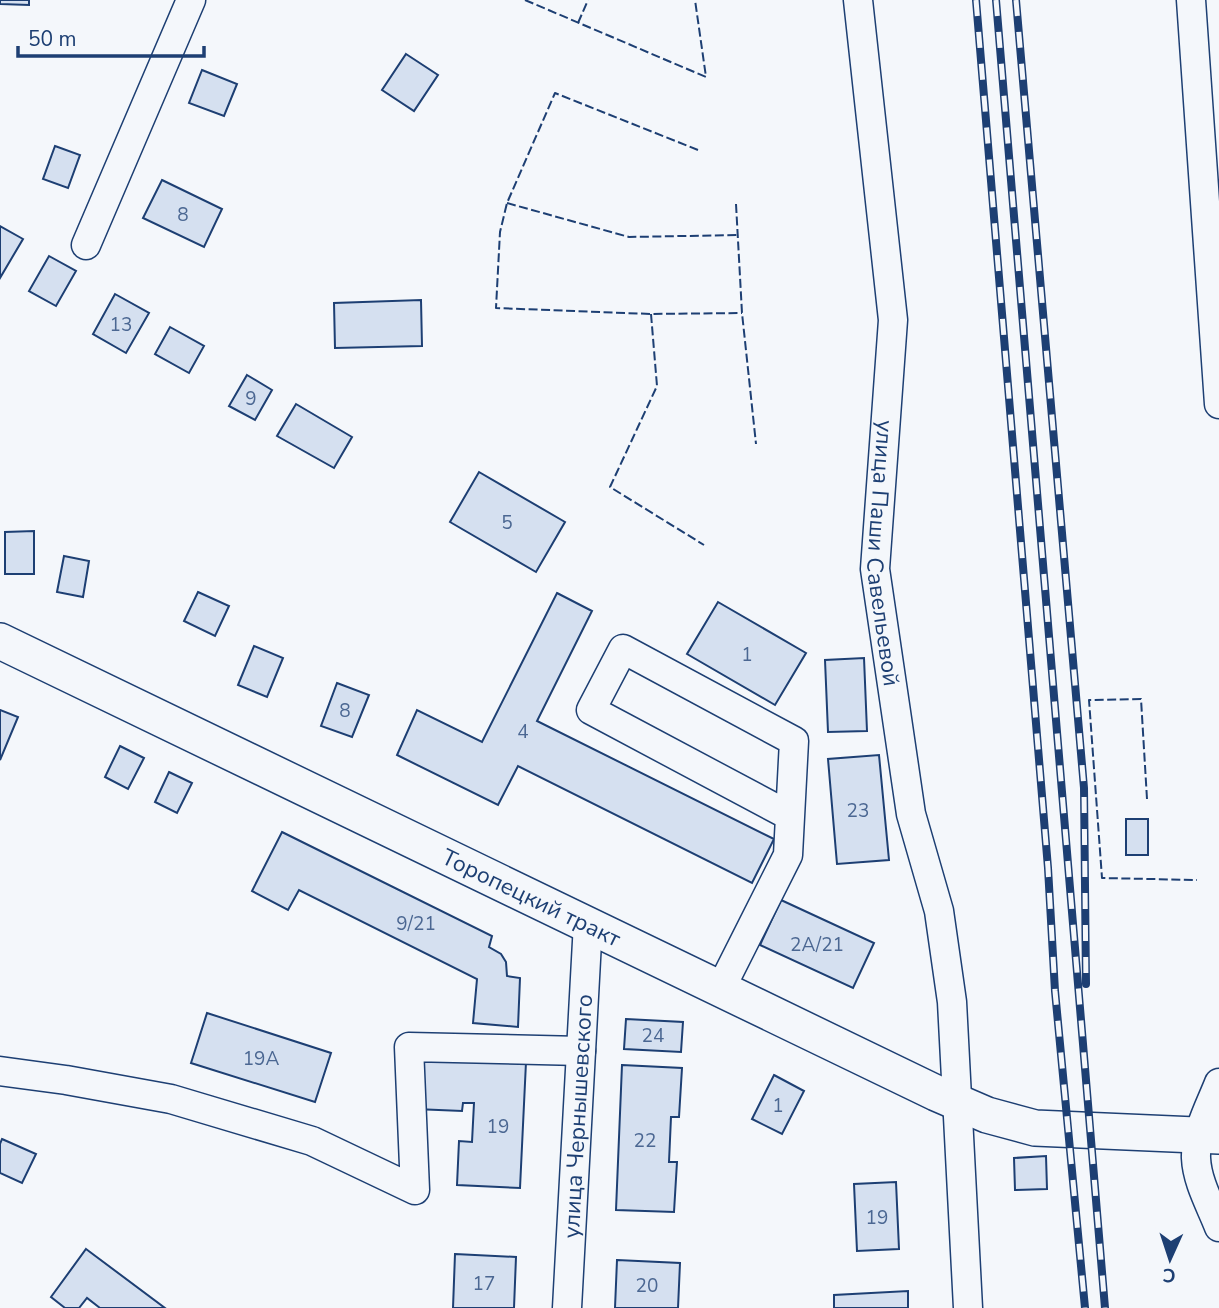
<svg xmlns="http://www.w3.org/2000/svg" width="1219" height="1308" font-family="'Nunito Sans',sans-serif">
<rect width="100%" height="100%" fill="#f4f7fb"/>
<!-- building -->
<g fill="#d5e0f0" stroke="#1d3f73" stroke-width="2">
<polygon points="0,0 29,0 29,5 0,4"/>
<polygon points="406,54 438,75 414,111 382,90"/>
<polygon points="202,70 237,84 224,116 189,103"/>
<polygon points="55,146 80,155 68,188 43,179"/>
<polygon points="162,180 222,209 204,247 143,218"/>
<polygon points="0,226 23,239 0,278"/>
<polygon points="49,256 76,271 56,306 29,291"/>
<polygon points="115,294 149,313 126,353 93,334"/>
<polygon points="421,300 422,346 335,348 334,303"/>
<polygon points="170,327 204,346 189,373 155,354"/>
<polygon points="247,375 272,390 255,420 229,406"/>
<polygon points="296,404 352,437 334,468 277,436"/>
<polygon points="479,472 565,522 536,572 450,522"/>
<polygon points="34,531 34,574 5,574 5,532"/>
<polygon points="64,556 89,561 83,597 57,592"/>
<polygon points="198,592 229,606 215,636 184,621"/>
<polygon points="557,593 592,611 537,721 774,839 752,883 518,766 498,805 397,755 417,710 482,742"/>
<polygon points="718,602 806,653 775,705 687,654"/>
<polygon points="254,646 283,658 267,697 238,685"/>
<polygon points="864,658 867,731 828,732 825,660"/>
<polygon points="337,683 369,695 352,737 321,726"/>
<polygon points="0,710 18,717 0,760"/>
<polygon points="120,746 144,758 128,789 105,777"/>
<polygon points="879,755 889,860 837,864 828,759"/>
<polygon points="169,772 192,783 177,813 155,802"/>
<rect x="1126" y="819" width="22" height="36"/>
<polygon points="282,832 492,936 489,947 501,954 506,962 507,976 520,978 518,1027 473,1023 477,979 299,890 288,910 252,891"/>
<polygon points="781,900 874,943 853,988 760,945"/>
<polygon points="207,1013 331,1053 315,1102 191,1063"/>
<polygon points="626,1019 683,1022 681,1052 624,1049"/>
<polygon points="417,1057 526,1062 520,1188 457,1185 459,1141 472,1142 474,1103 463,1103 462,1111 415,1109"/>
<polygon points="622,1065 682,1068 679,1117 671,1117 669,1162 677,1162 674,1212 616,1210"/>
<polygon points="774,1075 804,1091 782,1134 752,1119"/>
<polygon points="2,1139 36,1154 22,1183 0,1173 0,1144"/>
<polygon points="1046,1156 1047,1189 1015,1190 1014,1158"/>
<polygon points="896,1182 899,1249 857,1251 854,1184"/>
<polygon points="86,1249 165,1308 100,1308 87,1298 79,1308 65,1308 51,1297"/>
<polygon points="455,1254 516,1257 514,1308 453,1308"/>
<polygon points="617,1260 680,1263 678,1308 615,1308"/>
<polygon points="908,1291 908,1308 834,1308 834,1295"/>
</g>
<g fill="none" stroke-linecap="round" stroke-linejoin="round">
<!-- minor casing -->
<g stroke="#1d3f73" stroke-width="31">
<g id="minor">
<path id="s1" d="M858 0 893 320 875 569 911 814 939 911 952 1002 968 1308"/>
<polyline points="1191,0 1219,404"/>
<polyline points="86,245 191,0"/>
<polyline points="721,988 788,855 794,741 623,649 591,710 790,816"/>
<polyline points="0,1071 66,1080 171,1099 312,1141 415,1190 409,1047 581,1051"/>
<path d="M1219 1083C1210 1106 1195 1133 1196 1158 1197 1182 1211 1206 1219 1227"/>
<path id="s2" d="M567 1308 588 923"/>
</g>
</g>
<!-- major casing -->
<g stroke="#1d3f73" stroke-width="38">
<g id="major">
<path id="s3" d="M0 641 936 1093 987 1115 1035 1128 1219 1136"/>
</g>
</g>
<!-- minor -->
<use href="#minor" stroke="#f4f7fb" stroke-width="28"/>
<!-- major -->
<use href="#major" stroke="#f4f7fb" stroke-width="35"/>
<!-- rail casing -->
<g stroke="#1d3f73" stroke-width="8">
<g id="rail">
<polyline points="976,0 1048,868 1055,991 1085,1308"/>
<polyline points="996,0 1105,1308"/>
<polyline points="1016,0 1084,788 1086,984"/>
</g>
</g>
<!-- rail -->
<use href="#rail" stroke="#f4f7fb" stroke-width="5" stroke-dasharray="16" stroke-linecap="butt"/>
<!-- fence -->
<g stroke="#1d3f73" stroke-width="2" stroke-dasharray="9 3.5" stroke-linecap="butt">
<polyline points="525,0 706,77 695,0"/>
<polyline points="578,23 588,0"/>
<polyline points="698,150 555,93 507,203 500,232 496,308 651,314 742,313"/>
<polyline points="507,203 629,237 738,235"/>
<polyline points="736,204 742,313 756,444"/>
<polyline points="651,314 657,386 610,487 704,545"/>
<polyline points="1147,799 1141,699 1089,700 1102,878 1197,880"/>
</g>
</g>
<g text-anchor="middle" stroke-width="5" stroke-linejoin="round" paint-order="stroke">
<!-- number labels -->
<g font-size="19" fill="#4b6792">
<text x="183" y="221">8</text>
<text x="121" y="331">13</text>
<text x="251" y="405">9</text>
<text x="507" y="529">5</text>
<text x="747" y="661">1</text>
<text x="345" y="717">8</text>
<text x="523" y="738">4</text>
<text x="858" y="817">23</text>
<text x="416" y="930">9/21</text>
<text x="817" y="951">2А/21</text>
<text x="653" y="1042">24</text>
<text x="261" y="1065">19А</text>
<text x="778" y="1112">1</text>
<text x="498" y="1133">19</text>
<text x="645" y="1147">22</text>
<text x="877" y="1224">19</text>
<text x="484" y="1290">17</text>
<text x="647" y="1292">20</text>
</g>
<!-- street labels -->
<g font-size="23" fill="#1d3f73" stroke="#f4f7fb">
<text dy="8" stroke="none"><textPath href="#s1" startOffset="556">улица Паши Савельевой</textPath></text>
<text dy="8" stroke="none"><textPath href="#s3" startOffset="590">Торопецкий тракт</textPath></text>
<text dy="8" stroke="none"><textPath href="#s2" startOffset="192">улица Чернышевского</textPath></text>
</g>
</g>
<!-- north arrow -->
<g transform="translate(1170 1259) rotate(183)" stroke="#f4f7fb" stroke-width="5" paint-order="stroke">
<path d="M0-5L12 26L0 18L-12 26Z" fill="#1d3f73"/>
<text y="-10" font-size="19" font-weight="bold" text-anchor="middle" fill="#1d3f73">С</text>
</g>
<!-- scale -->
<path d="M18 46v10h186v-10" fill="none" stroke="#1d3f73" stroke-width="3.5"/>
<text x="28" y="46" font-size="21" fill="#1d3f73" stroke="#f4f7fb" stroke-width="5" paint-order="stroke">50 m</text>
</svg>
